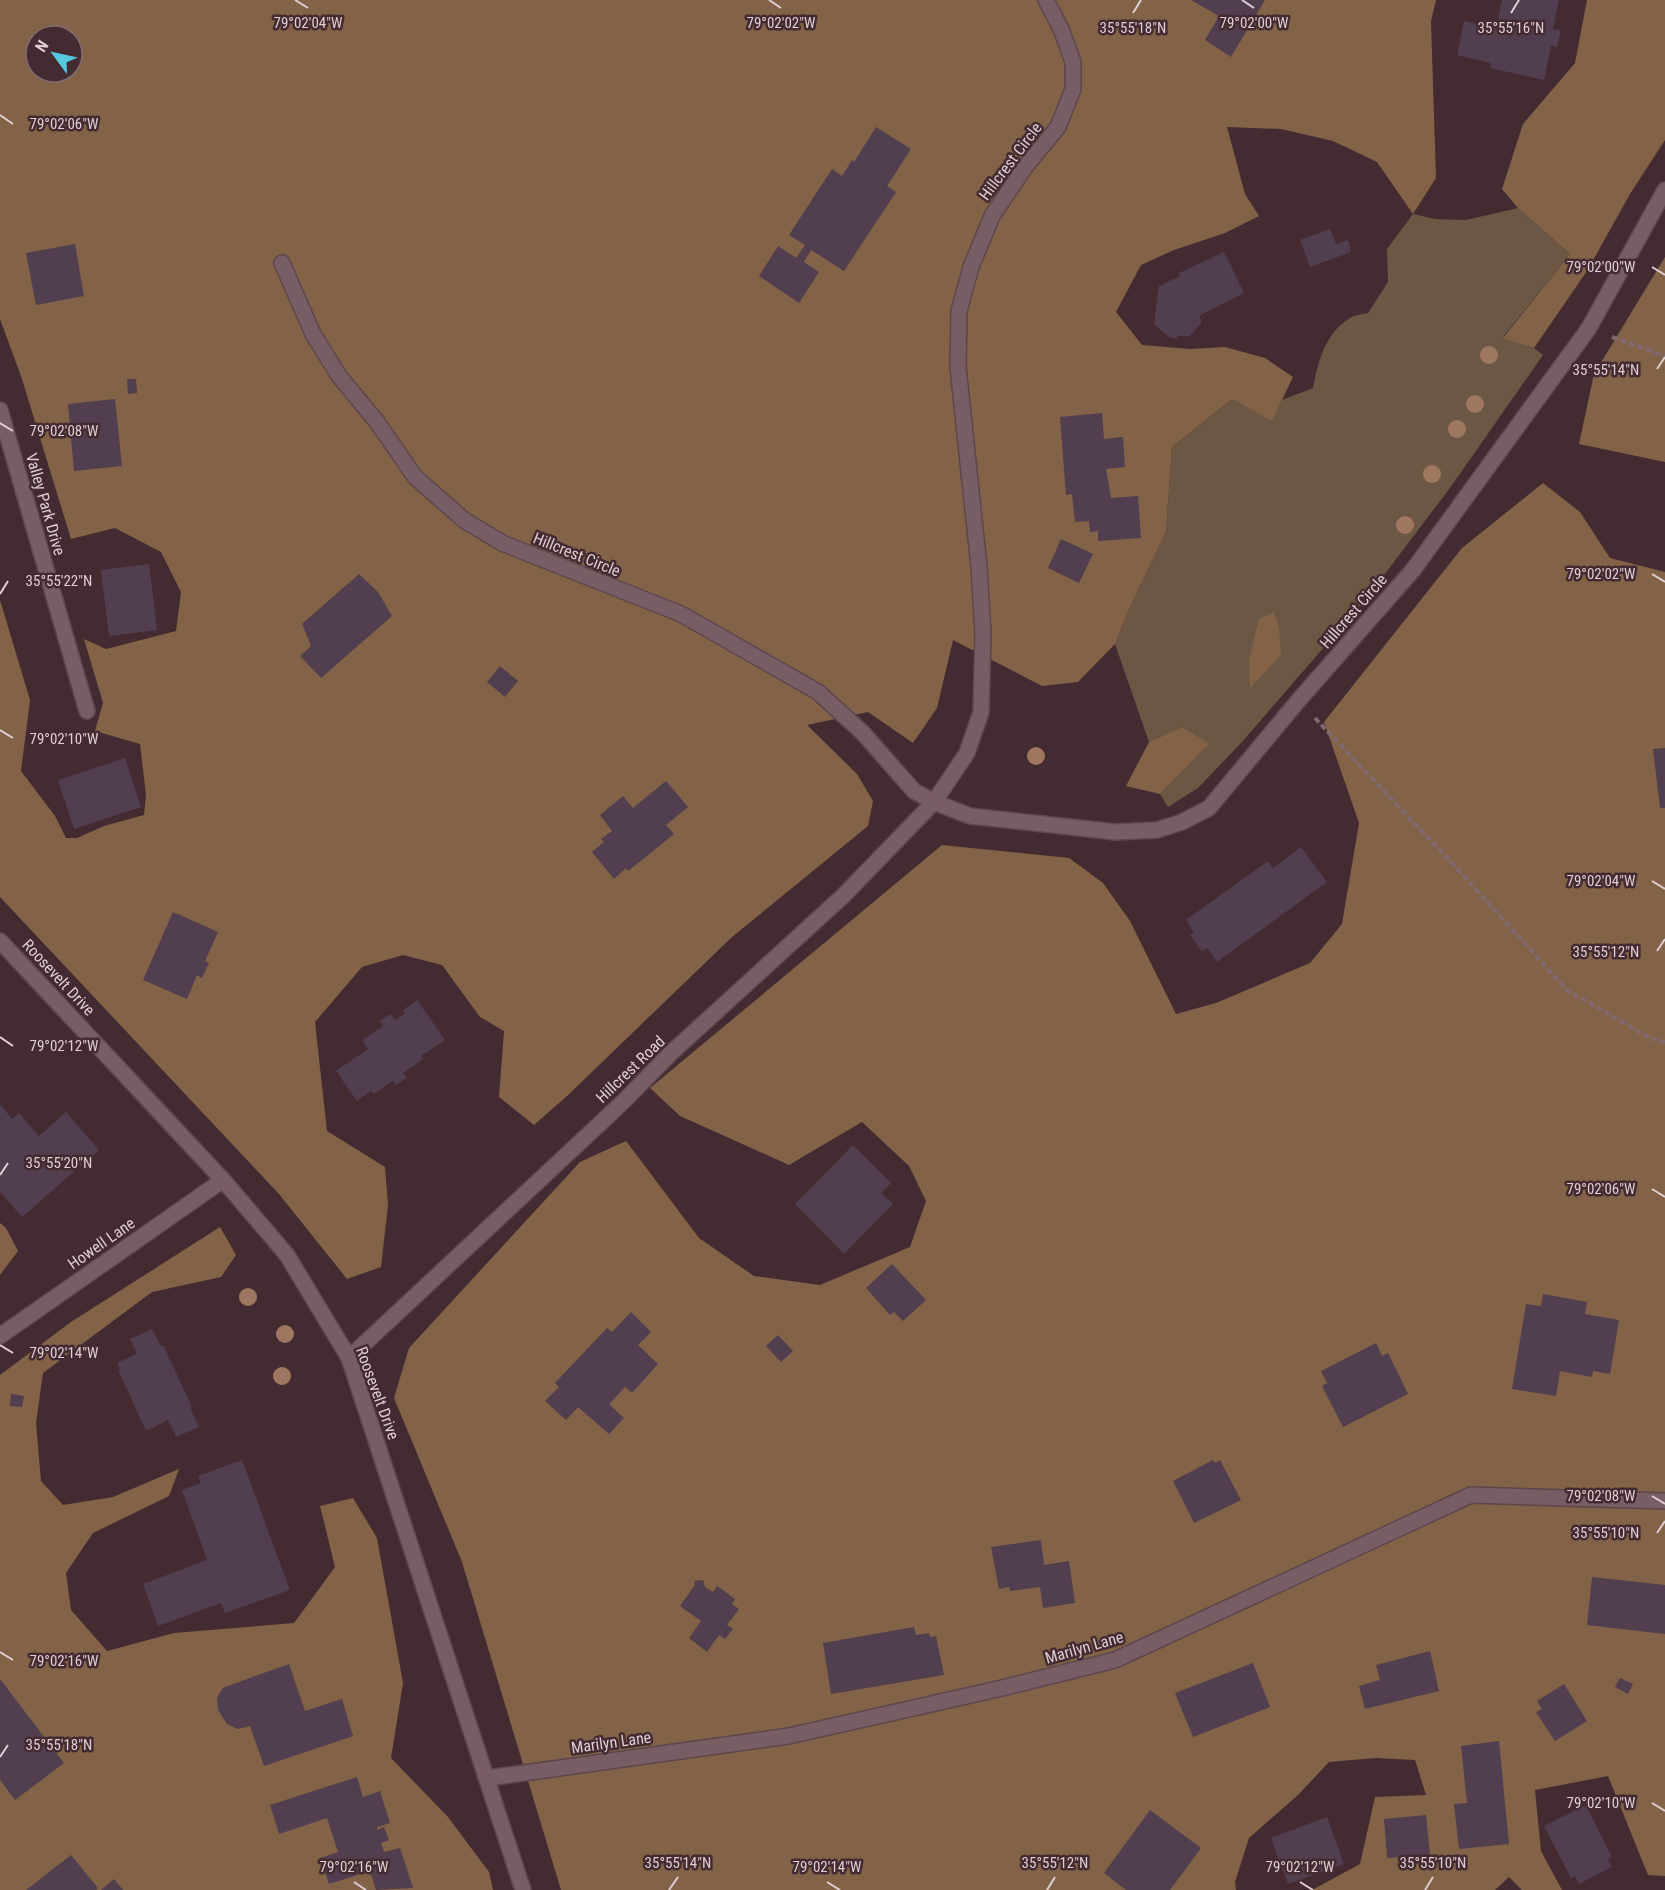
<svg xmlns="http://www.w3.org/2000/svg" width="1665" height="1890" font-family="'Roboto Condensed',sans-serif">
<rect width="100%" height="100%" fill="#432b31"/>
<!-- green -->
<path fill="#6c5744" d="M1518 208 1570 254 1503 337 1534 348 1543 355 1450 488 1365 600 1241 743 1198 788 1168 807 1160 794 1205 748 1211 744 1182 727 1149 742 1115 644 1130 607 1166 532 1172 447 1232 399 1272 420 1282 400 1313 388C1318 362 1325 333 1350 318 1355 315 1363 314 1368 313L1388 282 1387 249 1413 214 1435 219 1466 220Z"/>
<!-- forest -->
<g fill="#826347" fill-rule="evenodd">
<path d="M0 0H1436L1431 21 1436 178 1413 214 1377 162 1333 141 1281 129 1227 127 1245 194 1259 216 1225 233 1174 250 1141 265 1116 312 1142 345 1190 349 1225 347 1265 358 1293 377 1272 421 1232 399 1172 447 1166 532 1130 607 1115 644 1078 682 1042 686 953 640 937 708 913 743 868 712 807 725 857 774 873 801 868 826 732 937 567 1096 534 1125 499 1097 504 1031 480 1017 442 965 403 955 362 967 315 1022 327 1131 385 1167 388 1205 381 1267 347 1279 279 1194 0 897V600L30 700 21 771 55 816 66 838H77L104 826 144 815 146 795 140 744 95 731 103 703 84 639 106 649 176 631 181 592 161 552 115 528 71 539 22 379 0 319ZM36 36H72V72H36Z"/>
<polygon points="1587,0 1665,0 1665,140 1630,194 1587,271 1534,348 1503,338 1570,254 1518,208 1502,189 1523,124 1575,63"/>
<polygon points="1665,257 1665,462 1579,444 1594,374"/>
<polygon points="1543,483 1580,512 1610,558 1665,572 1665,1876 1648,1875 1608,1776 1535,1790 1541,1851 1562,1890 1522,1890 1509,1877 1495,1890 1312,1890 1360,1864 1375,1797 1426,1795 1415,1760 1375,1758 1329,1762 1298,1795 1249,1838 1235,1882 1236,1890 561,1890 462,1562 394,1398 409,1348 580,1162 626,1141 699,1238 754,1276 820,1285 910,1247 926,1201 909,1166 862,1122 789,1165 680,1116 650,1088 942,845 1069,858 1103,883 1130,921 1176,1014 1216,1003 1310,963 1342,924 1359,823 1324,722 1462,548"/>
<polygon points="1274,612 1279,627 1281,655 1250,688 1249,660 1259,619"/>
<polygon points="1182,727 1211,744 1205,748 1160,794 1126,786 1149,742"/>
<polygon points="0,1223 6,1228 18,1251 0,1275"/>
<polygon points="220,1227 236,1255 221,1277 152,1292 43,1373 36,1423 41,1481 63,1505 113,1497 179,1469 169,1496 93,1533 66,1573 71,1610 107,1651 174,1633 294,1623 335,1567 320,1506 353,1498 377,1538 403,1683 391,1758 448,1817 489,1872 493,1890 0,1890 0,1375 71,1322"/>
</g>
<!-- building -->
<g fill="#513e4e">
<polygon points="1191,0 1265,0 1231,57 1205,40 1219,16"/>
<polygon points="1502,0 1559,0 1553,29 1561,30 1557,47 1551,46 1544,80 1490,68 1491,63 1457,55 1464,21 1480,25 1488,20 1497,22"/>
<polygon points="876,127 911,149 887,186 896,192 844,271 811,250 804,262 819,272 799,303 759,276 778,246 796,258 805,245 789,235 832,169 842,176 852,160 854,162"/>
<polygon points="1330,229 1336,244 1348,240 1351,252 1310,267 1300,240"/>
<polygon points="75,244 84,296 36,305 26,253"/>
<polygon points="1224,252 1244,293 1199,316 1202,322 1190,336 1177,336 1177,339 1169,337 1154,324 1159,286 1180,276 1179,273"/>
<polygon points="127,379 136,379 137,393 128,394"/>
<polygon points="115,399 122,466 74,471 68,404"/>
<polygon points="1102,413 1104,439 1123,437 1125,467 1106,469 1111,498 1138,496 1141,538 1098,541 1098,531 1090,532 1089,521 1075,522 1072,494 1066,495 1060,417"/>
<polygon points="1061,539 1093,554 1079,583 1048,568"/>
<polygon points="149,564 157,630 109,636 101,570"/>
<polygon points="359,574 378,592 392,616 321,678 300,656 311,646 302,624"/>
<polygon points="500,666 518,681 505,697 487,682"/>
<polygon points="1665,748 1665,808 1660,808 1653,749"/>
<polygon points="125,758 141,807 74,829 58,780"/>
<polygon points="666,781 688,807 666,825 674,834 628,871 626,868 614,879 592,852 604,842 601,839 612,831 600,815 623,796 633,808"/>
<polygon points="1301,847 1327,882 1217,962 1207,948 1202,952 1190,935 1194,933 1186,920 1268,861 1273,868"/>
<polygon points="173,912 218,932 205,961 209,963 202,978 197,975 187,999 143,980"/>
<polygon points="417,1000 445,1040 421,1056 423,1059 403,1073 407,1078 396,1085 393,1081 374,1094 371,1091 357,1101 336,1071 368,1049 362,1040 383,1026 379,1021 391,1014 395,1020 405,1013 403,1010"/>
<polygon points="0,1104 12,1119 19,1113 39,1136 66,1112 99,1150 22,1217 0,1192"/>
<polygon points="853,1145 891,1183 881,1193 893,1204 844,1254 795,1204"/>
<polygon points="892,1264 926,1300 903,1321 894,1312 890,1315 866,1288"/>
<polygon points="1543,1294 1587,1302 1585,1314 1619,1320 1610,1374 1593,1371 1592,1377 1560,1371 1556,1396 1512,1389 1526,1304 1541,1306"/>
<polygon points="631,1312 651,1332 638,1345 658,1364 632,1393 625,1387 609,1404 624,1418 609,1434 578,1407 566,1420 545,1401 559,1387 555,1383 607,1328 612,1332"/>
<polygon points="152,1329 161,1346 163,1345 192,1407 190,1408 199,1427 176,1437 168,1420 146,1431 118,1370 120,1369 117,1363 137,1354 130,1339"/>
<polygon points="778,1335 793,1351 781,1362 766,1346"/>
<polygon points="1376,1343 1382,1356 1388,1353 1408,1394 1343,1427 1322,1386 1327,1383 1321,1371"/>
<polygon points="11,1394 24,1396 22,1407 10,1406"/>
<polygon points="242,1460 290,1590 225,1613 221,1603 158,1626 143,1584 207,1560 182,1490 201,1483 198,1476"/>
<polygon points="1213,1460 1215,1463 1220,1460 1241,1500 1194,1523 1173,1481"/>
<polygon points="1041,1540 1044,1565 1069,1561 1075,1603 1043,1608 1040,1587 1010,1591 1009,1587 999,1589 991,1547"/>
<polygon points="1592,1577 1665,1585 1665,1634 1587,1625"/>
<polygon points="703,1580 705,1587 713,1592 717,1586 735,1599 732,1604 739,1609 727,1625 733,1629 725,1639 719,1635 707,1652 689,1638 701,1621 680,1606 695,1585 694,1581"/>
<polygon points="914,1627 916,1635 929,1633 930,1637 936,1636 944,1675 831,1694 823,1643"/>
<polygon points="1430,1651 1439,1691 1365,1709 1359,1686 1380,1680 1376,1665"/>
<polygon points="1253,1663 1270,1707 1193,1737 1175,1693"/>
<polygon points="289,1664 305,1711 342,1699 353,1736 264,1766 250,1726 238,1729 227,1724 218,1710 217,1698 222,1689 225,1687"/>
<polygon points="1620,1678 1633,1684 1628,1694 1615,1687"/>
<polygon points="0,1679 64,1763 15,1800 0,1780"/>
<polygon points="1564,1684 1587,1721 1555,1741 1536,1712 1542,1709 1537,1701"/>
<polygon points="1499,1741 1509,1844 1459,1849 1454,1804 1467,1803 1461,1746"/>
<polygon points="357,1777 363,1797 380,1791 390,1823 377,1827 377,1830 384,1827 389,1840 381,1843 384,1852 400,1848 413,1888 376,1890 370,1871 329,1884 320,1858 338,1852 327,1818 279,1834 270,1805"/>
<polygon points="1586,1805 1612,1857 1608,1859 1612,1867 1579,1884 1575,1876 1571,1878 1544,1826"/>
<polygon points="1150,1810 1201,1848 1170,1890 1126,1890 1104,1873"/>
<polygon points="1426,1815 1430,1855 1387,1858 1384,1819"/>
<polygon points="1327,1817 1344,1864 1288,1884 1271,1838"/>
<polygon points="71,1855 98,1888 96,1890 26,1890"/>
<polygon points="114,1879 123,1890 101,1890"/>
</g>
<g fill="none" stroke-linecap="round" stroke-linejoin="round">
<!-- street casing -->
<g stroke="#5c474d" stroke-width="18">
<g id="street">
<polyline points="1046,0 1061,29 1073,62 1073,89 1058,127 1025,167 992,216 971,267 959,311 958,367 979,567 983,634 981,712 967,753 934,802 970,816 1116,832 1157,830 1182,822 1209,808 1298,701 1413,570 1589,328 1665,190"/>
<polyline points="282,263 313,334 339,376 377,422 415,477 464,520 502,543 681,614 818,692 863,733 914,791 934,802 843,896 671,1053 623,1102 349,1358"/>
<polyline points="0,410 87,711"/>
<polyline points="0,941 223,1180 287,1255 349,1358 523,1890"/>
<polyline points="0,1336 223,1180"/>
<polyline points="488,1778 789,1736 1002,1688 1115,1660 1471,1495 1665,1501"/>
</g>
</g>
<!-- path -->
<g stroke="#806a6f" stroke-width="4" stroke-dasharray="6 3" stroke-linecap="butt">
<polyline points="1612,337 1665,356"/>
<polyline points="1315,718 1449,860 1567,990 1650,1038 1665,1042"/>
</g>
<!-- street -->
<use href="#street" stroke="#795d64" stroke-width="15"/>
</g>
<!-- trees -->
<g fill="#9e7760">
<circle cx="1489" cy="355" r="9"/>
<circle cx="1475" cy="404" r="9"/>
<circle cx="1457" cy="429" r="9"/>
<circle cx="1432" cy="474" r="9"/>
<circle cx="1405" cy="525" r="9"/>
<circle cx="1036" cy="756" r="9"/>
<circle cx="248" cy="1297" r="9"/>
<circle cx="285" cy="1334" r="9"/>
<circle cx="282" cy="1376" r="9"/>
</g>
<!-- ticks -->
<path fill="none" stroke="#dfced2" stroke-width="2" d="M295 0 308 8M769 0 781 8M1242 0 1254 8M1133 13 1141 0M1511 13 1519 0M0 115 13 124M1652 267 1665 275M1657 369 1665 357M0 423 13 431M1652 574 1665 582M0 594 8 581M0 730 13 738M1652 881 1665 889M1657 951 1665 939M0 1037 13 1046M0 1175 8 1163M1652 1189 1665 1197M0 1345 13 1353M1652 1496 1665 1504M1657 1533 1665 1521M0 1652 13 1660M0 1757 8 1745M1652 1803 1665 1811M354 1882 366 1890M827 1882 840 1890M1300 1882 1313 1890M669 1890 678 1877M1047 1890 1055 1877M1425 1890 1433 1877"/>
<g text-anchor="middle" stroke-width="5" stroke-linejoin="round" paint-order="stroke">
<!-- street labels -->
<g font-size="16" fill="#dfced2" stroke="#432b31">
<text transform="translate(1010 161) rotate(-53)" y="6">Hillcrest Circle</text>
<text transform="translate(46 504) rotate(74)" y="6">Valley Park Drive</text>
<text transform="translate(577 554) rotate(22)" y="6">Hillcrest Circle</text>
<text transform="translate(1353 611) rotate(-49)" y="6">Hillcrest Circle</text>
<text transform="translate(59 977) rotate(47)" y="6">Roosevelt Drive</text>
<text transform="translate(630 1069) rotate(-44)" y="6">Hillcrest Road</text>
<text transform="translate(101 1243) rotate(-35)" y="6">Howell Lane</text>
<text transform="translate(378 1393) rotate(70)" y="6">Roosevelt Drive</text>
<text transform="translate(1084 1647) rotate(-16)" y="6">Marilyn Lane</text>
<text transform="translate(611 1742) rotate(-8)" y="6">Marilyn Lane</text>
</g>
</g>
<g font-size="15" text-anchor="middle" fill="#dfced2" stroke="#432b31" stroke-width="5" stroke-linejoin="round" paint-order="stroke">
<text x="308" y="28">79°02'04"W</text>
<text x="781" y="28">79°02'02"W</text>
<text x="1254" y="28">79°02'00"W</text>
<text x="1133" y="33">35°55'18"N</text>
<text x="1511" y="33">35°55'16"N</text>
<text x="64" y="129">79°02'06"W</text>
<text x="1601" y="272">79°02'00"W</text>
<text x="1606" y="375">35°55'14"N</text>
<text x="64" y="436">79°02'08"W</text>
<text x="1601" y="579">79°02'02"W</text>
<text x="59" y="586">35°55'22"N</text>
<text x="64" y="744">79°02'10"W</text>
<text x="1601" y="886">79°02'04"W</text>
<text x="1606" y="957">35°55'12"N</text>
<text x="64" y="1051">79°02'12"W</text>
<text x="59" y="1168">35°55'20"N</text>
<text x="1601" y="1194">79°02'06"W</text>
<text x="64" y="1358">79°02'14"W</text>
<text x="1601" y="1501">79°02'08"W</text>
<text x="1606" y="1538">35°55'10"N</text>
<text x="64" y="1666">79°02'16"W</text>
<text x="59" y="1750">35°55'18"N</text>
<text x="1601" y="1808">79°02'10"W</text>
<text x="678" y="1868">35°55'14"N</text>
<text x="1055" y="1868">35°55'12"N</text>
<text x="1433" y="1868">35°55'10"N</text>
<text x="354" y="1872">79°02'16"W</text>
<text x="827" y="1872">79°02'14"W</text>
<text x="1300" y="1872">79°02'12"W</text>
</g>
<!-- north arrow -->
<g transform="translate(54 54) rotate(303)"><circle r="28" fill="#432b31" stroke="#816c71" stroke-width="1.5"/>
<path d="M0-4.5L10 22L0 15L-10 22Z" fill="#56c9e0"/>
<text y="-9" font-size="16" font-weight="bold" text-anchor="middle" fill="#dfced2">N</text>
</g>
</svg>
